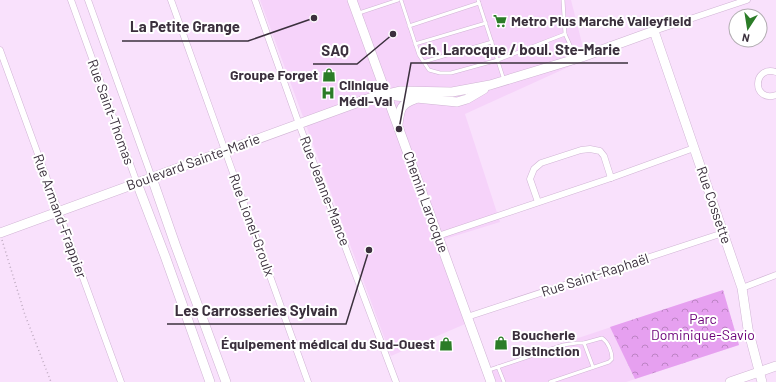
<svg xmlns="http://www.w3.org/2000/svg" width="776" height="382" font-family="Barlow,sans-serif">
<defs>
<pattern id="park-crowns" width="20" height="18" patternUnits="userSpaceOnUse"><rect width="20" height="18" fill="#e6a0f0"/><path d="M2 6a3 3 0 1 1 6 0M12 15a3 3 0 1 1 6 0" fill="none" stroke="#bc83c4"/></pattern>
</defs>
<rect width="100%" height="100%" fill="#f9e1fc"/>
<!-- built -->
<g fill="#f6d3fa">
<polygon points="260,0 571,0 586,59 465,114 500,222 445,239 472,321 391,356"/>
<polygon points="723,290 739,345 626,382 493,382 488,368"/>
</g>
<!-- park -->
<polygon fill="url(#park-crowns)" points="723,290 739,345 635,379 610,327"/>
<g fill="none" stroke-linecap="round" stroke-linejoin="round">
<!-- lane casing -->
<g stroke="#d0b4d4" stroke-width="4">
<g id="lane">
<polyline points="401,0 419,55 429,70 440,73 451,73 498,60 565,34"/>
<polyline points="478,0 504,80"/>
<polyline points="563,0 565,34 576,58"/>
<polyline points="359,13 398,0"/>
<polyline points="409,26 479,3"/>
<polyline points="415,44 486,23"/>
<polyline points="423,62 492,42"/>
<polyline points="584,343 593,367"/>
<polyline points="498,367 504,382"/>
<path d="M489 370 563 345 577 343H584L602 338C608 342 612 351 612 359L609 362 550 382"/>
</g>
</g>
<!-- street casing -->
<g stroke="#d0b4d4" stroke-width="7">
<g id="street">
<polyline points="71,0 137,183"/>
<polyline points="88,0 152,178"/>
<polyline points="171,0 308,382"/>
<polyline points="255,0 299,124 396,382"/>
<polyline points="654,31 747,0"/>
<polyline points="0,50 121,382"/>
<path d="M776 72C752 65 752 103 776 95"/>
<polyline points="538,202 530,179 534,169 541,163 581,150 590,149 600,151 604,156 611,178"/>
<polyline points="438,236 611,178 694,148"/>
<polyline points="742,288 776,275"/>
<polyline points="467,317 723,233"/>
</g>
</g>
<!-- secondary casing -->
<g stroke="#d0b4d4" stroke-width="10">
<g id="secondary">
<polyline points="352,0 491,382"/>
<polyline points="396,96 457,102 467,99 484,89"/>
<path d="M398 124C400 110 400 104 415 99"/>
<polyline points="152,178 175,244 226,382"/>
<polyline points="137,183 165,256 210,382"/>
<polyline points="0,233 370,98 401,91 452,92 490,85 582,57 654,31 742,288 748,329 762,382"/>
<polyline points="730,382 776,366"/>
</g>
</g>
<!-- path -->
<polyline stroke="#bda9bf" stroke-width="1.5" stroke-dasharray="1 3" stroke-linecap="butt" points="2,240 25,315 51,382"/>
<!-- lane -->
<use href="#lane" stroke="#fff" stroke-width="3"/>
<!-- street -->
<use href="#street" stroke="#fff" stroke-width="6"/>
<!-- secondary -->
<use href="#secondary" stroke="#fff" stroke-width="9"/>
</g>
<!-- icons -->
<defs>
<g id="supermarket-bare" transform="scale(1.08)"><path d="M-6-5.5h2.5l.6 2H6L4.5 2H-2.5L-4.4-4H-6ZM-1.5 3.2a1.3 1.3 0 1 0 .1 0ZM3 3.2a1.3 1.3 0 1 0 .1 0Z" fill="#2b7c27" stroke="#fff" stroke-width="2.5" paint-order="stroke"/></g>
<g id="shop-bare" transform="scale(1.08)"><path d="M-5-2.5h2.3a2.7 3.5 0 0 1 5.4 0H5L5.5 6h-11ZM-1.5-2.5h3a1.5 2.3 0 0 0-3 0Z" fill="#2b7c27" stroke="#fff" stroke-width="2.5" paint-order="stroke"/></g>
<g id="hospital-bare" transform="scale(1.08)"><path d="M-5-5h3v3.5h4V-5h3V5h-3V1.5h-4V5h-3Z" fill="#2b7c27" stroke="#fff" stroke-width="2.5" paint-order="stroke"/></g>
</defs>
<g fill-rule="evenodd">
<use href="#supermarket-bare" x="500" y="21"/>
<use href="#shop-bare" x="329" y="75"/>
<use href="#hospital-bare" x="328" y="93"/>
<use href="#shop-bare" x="501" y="343"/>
<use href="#shop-bare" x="446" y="344"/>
</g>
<g text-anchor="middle" stroke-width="4" stroke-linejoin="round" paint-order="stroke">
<!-- poi labels -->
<g font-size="14" font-weight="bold" fill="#3b303d" stroke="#fff" text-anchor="start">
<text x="511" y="26">Metro Plus Marché Valleyfield</text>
<text x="318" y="80" text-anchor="end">Groupe Forget</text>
<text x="339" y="90">Clinique<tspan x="339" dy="16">Médi-Val</tspan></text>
<text x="512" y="340">Boucherie<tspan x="512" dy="16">Distinction</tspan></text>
<text x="435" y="349" text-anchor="end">Équipement médical du Sud-Ouest</text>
</g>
<!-- street labels -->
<g font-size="14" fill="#3b303d" stroke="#fff">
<text transform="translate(111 112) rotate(70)" y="5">Rue Saint-Thomas</text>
<text transform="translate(193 162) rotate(-20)" y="5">Boulevard Sainte-Marie</text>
<text transform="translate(325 191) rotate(69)" y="5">Rue Jeanne-Mance</text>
<text transform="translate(426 202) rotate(70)" y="5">Chemin Larocque</text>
<text transform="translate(714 205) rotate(71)" y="5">Rue Cossette</text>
<text transform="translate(60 216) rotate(70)" y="5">Rue Armand-Frappier</text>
<text transform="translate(252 225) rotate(70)" y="5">Rue Lionel-Groulx</text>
<text transform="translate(595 275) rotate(-18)" y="5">Rue Saint-Raphaël</text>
</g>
<!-- park labels -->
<g font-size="14" fill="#6c0079" stroke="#fff">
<text x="703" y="324">Parc<tspan x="703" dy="16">Dominique-Savio</tspan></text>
</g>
</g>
<!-- callouts -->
<path fill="none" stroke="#3b303d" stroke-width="1.5" d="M314 18L248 41H122M399 129L411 63H628M393 34L357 64H313M369 250L346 324H167"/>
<g fill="#3b303d" stroke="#fff" stroke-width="1.5">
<circle cx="314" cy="18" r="4"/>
<circle cx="399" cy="129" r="4"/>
<circle cx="393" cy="34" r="4"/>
<circle cx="369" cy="250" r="4"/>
</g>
<g font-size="15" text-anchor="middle" font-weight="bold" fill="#3b303d" stroke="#fff" stroke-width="4" stroke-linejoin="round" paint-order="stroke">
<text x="185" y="32">La Petite Grange</text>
<text x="520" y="55">ch. Larocque / boul. Ste-Marie</text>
<text x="335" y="56">SAQ</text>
<text x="256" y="316">Les Carrosseries Sylvain</text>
</g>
<!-- north arrow -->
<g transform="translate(748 28) rotate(192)"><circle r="19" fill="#ffffff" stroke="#b1acb1"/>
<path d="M0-3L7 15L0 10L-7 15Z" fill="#2b7c27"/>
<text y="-6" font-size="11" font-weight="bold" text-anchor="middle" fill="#3b303d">N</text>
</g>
</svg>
